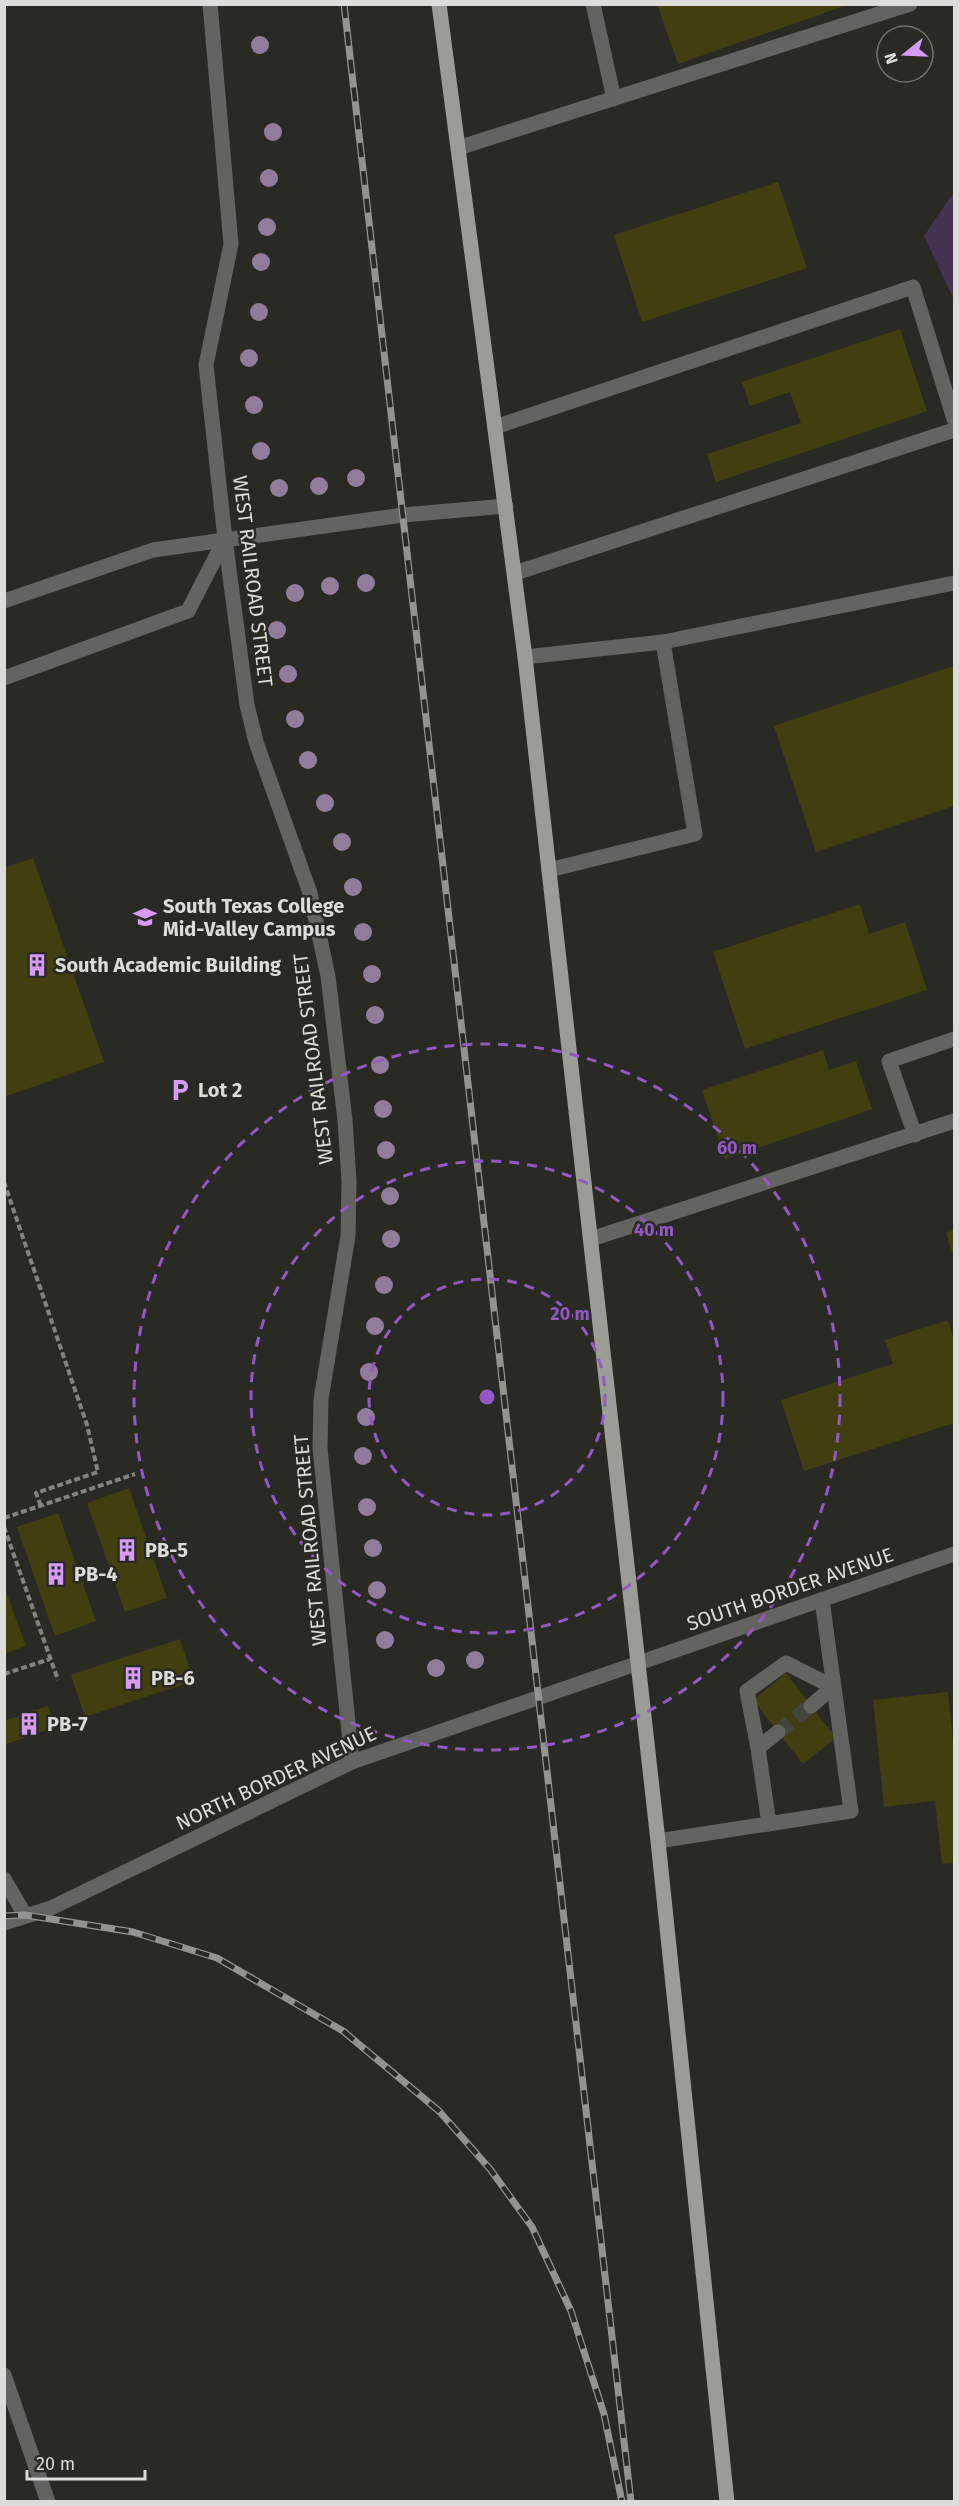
<svg xmlns="http://www.w3.org/2000/svg" width="959" height="2506" font-family="'Fira Sans',sans-serif">
<rect width="100%" height="100%" fill="#2a2a25"/>
<!-- green -->
<polygon fill="#453251" points="954,192 954,300 924,236"/>
<!-- building -->
<g fill="#413e0f">
<polygon points="657,4 847,4 847,5 678,64"/>
<polygon points="778,182 807,268 642,322 614,235"/>
<polygon points="900,329 927,411 716,482 707,454 801,423 790,392 750,406 742,382"/>
<polygon points="954,666 954,806 816,852 774,726"/>
<polygon points="33,858 104,1062 4,1097 4,868"/>
<polygon points="860,904 869,934 905,922 927,990 745,1049 713,952"/>
<polygon points="823,1050 829,1070 856,1061 872,1109 725,1159 702,1090"/>
<polygon points="954,1230 954,1258 946,1233"/>
<polygon points="948,1320 954,1340 954,1423 804,1471 781,1400 893,1364 885,1340"/>
<polygon points="129,1488 167,1598 125,1612 87,1503"/>
<polygon points="58,1513 96,1621 55,1636 17,1527"/>
<polygon points="4,1586 26,1646 4,1654"/>
<polygon points="180,1639 194,1681 85,1717 71,1675"/>
<polygon points="786,1673 836,1738 803,1764 753,1700"/>
<polygon points="948,1692 954,1751 954,1863 942,1864 935,1801 884,1807 873,1700"/>
<polygon points="48,1706 55,1727 4,1745 4,1721"/>
</g>
<g fill="none" stroke-linecap="round" stroke-linejoin="round">
<!-- minor-tunnel -->
<polyline stroke="#454540" stroke-width="15" stroke-dasharray="15 8" stroke-linecap="butt" points="778,1732 811,1706"/>
<!-- path -->
<g stroke="#83837f" stroke-width="4" stroke-dasharray="6 3" stroke-linecap="butt">
<polyline points="4,1182 87,1425 98,1472 36,1493 41,1506"/>
<polyline points="4,1518 135,1474"/>
<polyline points="4,1527 58,1680"/>
<polyline points="4,1674 50,1659"/>
</g>
<!-- minor -->
<g stroke="#636360" stroke-width="15">
<polyline points="210,4 231,244 206,365 225,539 247,705 256,742 310,893 328,976 345,1120 349,1181 348,1236 321,1399 320,1448 352,1762"/>
<polyline points="593,4 614,99"/>
<polyline points="458,148 910,4"/>
<polyline points="495,427 913,287 954,419"/>
<polyline points="515,573 954,430"/>
<polyline points="4,601 153,550 403,515 506,506"/>
<polyline points="525,657 663,642"/>
<polyline points="4,678 188,611 225,539"/>
<polyline points="549,870 695,834 663,642 954,583"/>
<polyline points="915,1135 889,1061 954,1039"/>
<polyline points="591,1239 954,1121"/>
<polyline points="758,1748 747,1691 786,1663 833,1687 811,1706"/>
<polyline points="769,1824 758,1748 778,1732"/>
<polyline points="658,1841 851,1811 822,1600"/>
<polyline points="4,1879 25,1915"/>
<polyline points="4,1923 51,1908 352,1762 954,1554"/>
<polyline points="4,2375 48,2502"/>
</g>
<!-- major -->
<polyline stroke="#9c9c97" stroke-width="15" points="439,4 525,657 658,1841 727,2502"/>
<!-- rail casing -->
<g stroke="#939390" stroke-width="7">
<g id="rail">
<polyline points="344,4 631,2502"/>
<polyline points="4,1916 25,1915 133,1932 217,1958 343,2031 439,2111 490,2169 532,2227 571,2311 604,2414 622,2502"/>
</g>
</g>
<!-- rail -->
<use href="#rail" stroke="#2a2a25" stroke-width="4.5" stroke-dasharray="14" stroke-linecap="butt"/>
</g>
<!-- trees -->
<g fill="#917c9c">
<circle cx="260" cy="45" r="9"/>
<circle cx="273" cy="132" r="9"/>
<circle cx="269" cy="178" r="9"/>
<circle cx="267" cy="227" r="9"/>
<circle cx="261" cy="262" r="9"/>
<circle cx="259" cy="312" r="9"/>
<circle cx="249" cy="358" r="9"/>
<circle cx="254" cy="405" r="9"/>
<circle cx="261" cy="451" r="9"/>
<circle cx="356" cy="478" r="9"/>
<circle cx="319" cy="486" r="9"/>
<circle cx="279" cy="488" r="9"/>
<circle cx="366" cy="583" r="9"/>
<circle cx="330" cy="586" r="9"/>
<circle cx="295" cy="593" r="9"/>
<circle cx="277" cy="630" r="9"/>
<circle cx="288" cy="674" r="9"/>
<circle cx="295" cy="719" r="9"/>
<circle cx="308" cy="760" r="9"/>
<circle cx="325" cy="803" r="9"/>
<circle cx="342" cy="842" r="9"/>
<circle cx="353" cy="887" r="9"/>
<circle cx="363" cy="932" r="9"/>
<circle cx="372" cy="974" r="9"/>
<circle cx="375" cy="1015" r="9"/>
<circle cx="380" cy="1065" r="9"/>
<circle cx="383" cy="1109" r="9"/>
<circle cx="386" cy="1150" r="9"/>
<circle cx="390" cy="1196" r="9"/>
<circle cx="391" cy="1239" r="9"/>
<circle cx="384" cy="1285" r="9"/>
<circle cx="375" cy="1326" r="9"/>
<circle cx="369" cy="1372" r="9"/>
<circle cx="366" cy="1417" r="9"/>
<circle cx="363" cy="1456" r="9"/>
<circle cx="367" cy="1507" r="9"/>
<circle cx="373" cy="1548" r="9"/>
<circle cx="377" cy="1590" r="9"/>
<circle cx="385" cy="1640" r="9"/>
<circle cx="475" cy="1660" r="9"/>
<circle cx="436" cy="1668" r="9"/>
</g>
<!-- distance rings -->
<g fill="none" stroke="#9358c6" stroke-width="3" stroke-dasharray="10 8">
<circle cx="487" cy="1397" r="118"/>
<circle cx="487" cy="1397" r="236"/>
<circle cx="487" cy="1397" r="353"/>
</g>
<!-- icons -->
<defs>
<g id="university-bare" transform="scale(1.8)"><path d="M0-5L7-2L0 1L-7-2ZM-4 1L0 2.5L4 1V4Q0 6-4 4Z" fill="#d69bf9" stroke="#2a2a25" stroke-width="2.5" paint-order="stroke"/></g>
<g id="building-bare" transform="scale(1.8)"><path d="M-4-6H4V6H1V3H-1V6H-4ZM-2.5-4.3h1.7v1.8h-1.7ZM.8-4.3h1.7v1.8H.8ZM-2.5-1h1.7V.8h-1.7ZM.8-1h1.7V.8H.8Z" fill="#d69bf9" stroke="#2a2a25" stroke-width="2.5" paint-order="stroke"/></g>
<g id="parking-bare" transform="scale(1.8)"><path d="M-3.5-5.5H1a3.5 3.5 0 0 1 0 7H-1V5.5H-3.5ZM-1-3.4V-.6H.8a1.4 1.4 0 0 0 0-2.8Z" fill="#d69bf9" stroke="#2a2a25" stroke-width="2.5" paint-order="stroke"/></g>
</defs>
<g fill-rule="evenodd">
<use href="#university-bare" x="145" y="917"/>
<use href="#building-bare" x="37" y="965"/>
<use href="#parking-bare" x="180" y="1090"/>
<use href="#building-bare" x="127" y="1550"/>
<use href="#building-bare" x="56" y="1574"/>
<use href="#building-bare" x="133" y="1678"/>
<use href="#building-bare" x="29" y="1724"/>
</g>
<g text-anchor="middle" stroke-width="5" stroke-linejoin="round" paint-order="stroke">
<!-- street labels -->
<g font-size="20" fill="#dcdcd9" stroke="#2a2a25">
<text transform="translate(253 581) rotate(83)" y="7">WEST RAILROAD STREET</text>
<text transform="translate(313 1059) rotate(-97)" y="7">WEST RAILROAD STREET</text>
<text transform="translate(310 1540) rotate(-95)" y="7">WEST RAILROAD STREET</text>
<text transform="translate(790 1589) rotate(-19)" y="7">SOUTH BORDER AVENUE</text>
<text transform="translate(276 1778) rotate(-25)" y="7">NORTH BORDER AVENUE</text>
</g>
<!-- poi labels -->
<g font-size="20" font-weight="bold" fill="#dcdcd9" stroke="#2a2a25" text-anchor="start">
<text x="163" y="913">South Texas College<tspan x="163" dy="23">Mid-Valley Campus</tspan></text>
<text x="55" y="972">South Academic Building</text>
<text x="198" y="1097">Lot 2</text>
<text x="145" y="1557">PB-5</text>
<text x="74" y="1581">PB-4</text>
<text x="151" y="1685">PB-6</text>
<text x="47" y="1731">PB-7</text>
</g>
</g>
<circle cx="487" cy="1397" r="9" fill="#9358c6" stroke="#2a2a25" stroke-width="3"/>
<g font-size="18" text-anchor="middle" font-weight="bold" fill="#9358c6" stroke="#2a2a25" stroke-width="5" stroke-linejoin="round" paint-order="stroke">
<text x="737" y="1154">60 m</text>
<text x="654" y="1236">40 m</text>
<text x="570" y="1320">20 m</text>
</g>
<!-- border -->
<rect width="959" height="2506" fill="none" stroke="#dcdcd9" stroke-width="12"/>
<!-- north arrow -->
<g transform="translate(905 54) rotate(252)"><circle r="28" fill="#2a2a25" stroke="#71716d" stroke-width="1.5"/>
<path d="M0-4.5L10 22L0 15L-10 22Z" fill="#d69bf9"/>
<text y="-9" font-size="16" font-weight="bold" text-anchor="middle" fill="#dcdcd9">N</text>
</g>
<!-- scale -->
<path d="M27 2470v9h118v-9" fill="none" stroke="#dcdcd9" stroke-width="3"/>
<text x="36" y="2470" font-size="18" fill="#dcdcd9" stroke="#2a2a25" stroke-width="4.5" paint-order="stroke">20 m</text>
</svg>
